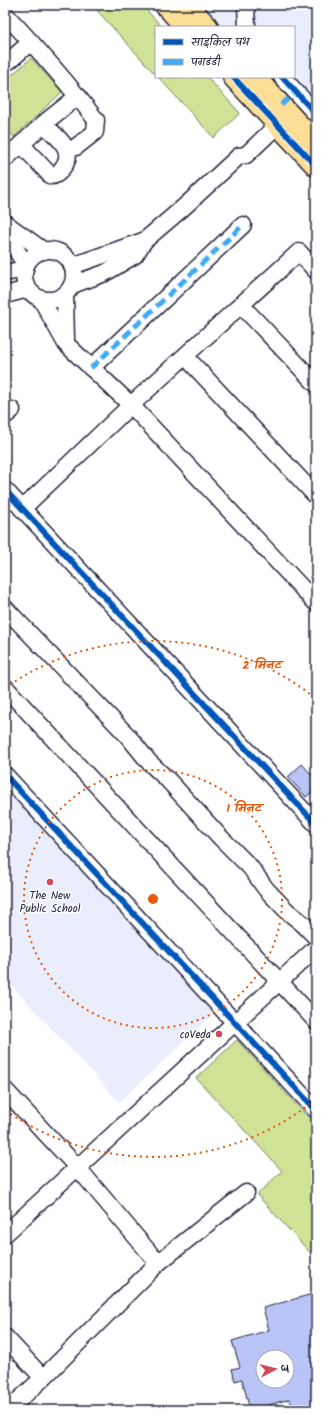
<svg xmlns="http://www.w3.org/2000/svg" width="321" height="1415" font-family="Kalam,'Playpen Sans Deva',sans-serif">
<rect width="100%" height="100%" fill="#fff"/>
<filter id="ink" filterUnits="userSpaceOnUse"><feTurbulence type="fractalNoise" baseFrequency=".025" numOctaves="2"/><feDisplacementMap in="SourceGraphic" scale="8" xChannelSelector="R" yChannelSelector="G"/><feConvolveMatrix kernelMatrix="1 2 1 2 8 2 1 2 1" color-interpolation-filters="sRGB"/></filter>
<g filter="url(#ink)">
<!-- built -->
<g fill="#eaeefc">
<polygon points="199,5 316,5 316,131 266,77 294,77 294,27 219,27"/>
<polygon points="5,786 215,1013 119,1102 5,978"/>
</g>
<!-- green -->
<g fill="#d0e296" stroke="#798268">
<polygon points="92,5 142,5 162,27 156,27 156,75"/>
<polygon points="31,58 62,92 14,137 5,126 5,81"/>
<polygon points="158,77 207,77 240,113 214,138"/>
<polygon points="237,1040 316,1126 316,1259 257,1195 282,1171 196,1078"/>
</g>
<!-- building -->
<g fill="#b8c5f6" stroke="#22223b" fill-rule="evenodd">
<polygon points="302,764 312,775 316,771 316,789 306,797 288,777"/>
<path d="M316 1293V1408L308 1410H293L290 1399 250 1410 242 1379 235 1381 232 1369 240 1367 232 1341 269 1330 263 1308ZM263 1357H287V1381H263Z"/>
</g>
<g fill="none" stroke-linecap="round" stroke-linejoin="round">
<!-- minor casing -->
<g stroke="#22223b" stroke-width="19">
<g id="minor">
<polyline points="246,5 247,27"/>
<path d="M5 14C37 48 68 83 96 120L95 132 76 147"/>
<polyline points="9,61 31,42"/>
<polyline points="282,77 316,114"/>
<path d="M21 144 51 176C57 176 60 172 63 167 77 150 55 135 43 124"/>
<polyline points="5,159 48,120 78,96"/>
<polyline points="5,223 44,251"/>
<polyline points="5,233 26,265"/>
<circle cx="49" cy="275" r="25"/>
<polyline points="72,266 143,241"/>
<polyline points="5,273 25,269"/>
<polyline points="72,285 105,273 135,255 144,241 185,206 239,156 246,155 286,117"/>
<polyline points="5,295 28,289"/>
<polyline points="65,295 66,340"/>
<polyline points="41,299 66,344 131,405 316,603"/>
<polyline points="241,305 316,384"/>
<polyline points="185,356 316,496"/>
<polyline points="91,368 243,225"/>
<polyline points="5,416 12,410"/>
<polyline points="5,490 316,824"/>
<polyline points="22,509 131,405 299,252 316,271"/>
<polyline points="5,608 127,735 149,762 168,780 220,837 250,867 266,889 287,911 302,923 316,937"/>
<polyline points="5,687 316,1021"/>
<polyline points="5,775 316,1110"/>
<polyline points="5,1090 78,1168 158,1263"/>
<polyline points="5,1234 316,948"/>
<polyline points="5,1337 43,1378"/>
<polyline points="8,1410 43,1378 158,1263 246,1193"/>
</g>
</g>
<!-- major casing -->
<g stroke="#22223b" stroke-width="23">
<g id="major">
<polyline points="165,5 185,27"/>
<polyline points="188,5 208,27"/>
<polyline points="233,77 316,166"/>
<polyline points="255,77 316,143"/>
</g>
</g>
<!-- minor -->
<use href="#minor" stroke="#fff" stroke-width="16"/>
<!-- major -->
<use href="#major" stroke="#fdde96" stroke-width="20"/>
<!-- quiet -->
<g stroke="#3fa9f5" stroke-width="5" stroke-dasharray="10 5" stroke-linecap="butt">
<polyline points="281,105 296,92"/>
<polyline points="91,368 243,225"/>
</g>
<!-- cycleway casing -->
<g stroke="#fff" stroke-width="8">
<g id="cycleway">
<polyline points="233,77 316,166"/>
<polyline points="282,77 316,114"/>
<polyline points="5,490 316,824"/>
<polyline points="5,775 316,1110"/>
</g>
</g>
<!-- cycleway -->
<use href="#cycleway" stroke="#0057b8" stroke-width="6"/>
</g>
</g>
<!-- distance rings -->
<g fill="none" stroke="#e8590c" stroke-width="2" stroke-dasharray="2 4">
<circle cx="153" cy="899" r="129"/>
<path d="M315 1100A258 258 0 0 1 5 1110M5 688A258 258 0 0 1 315 698"/>
</g>
<!-- markers -->
<g fill="#d1495b" stroke="#fff" stroke-width="1.5">
<circle cx="50" cy="882" r="4"/>
<circle cx="219" cy="1034" r="4"/>
</g>
<g text-anchor="middle" stroke-width="3" stroke-linejoin="round" paint-order="stroke">
<!-- poi labels -->
<g font-size="11" fill="#22223b" stroke="#fff">
<text x="50" y="899">The New<tspan x="50" dy="13">Public School</tspan></text>
<text x="211" y="1038" text-anchor="end">coVeda</text>
</g>
</g>
<circle cx="153" cy="899" r="6" fill="#e8590c" stroke="#fff" stroke-width="2"/>
<g font-size="12" text-anchor="middle" font-weight="bold" fill="#e8590c" stroke="#fff" stroke-width="3" stroke-linejoin="round" paint-order="stroke">
<text x="262" y="669">2 मिनट</text>
<text x="244" y="812">1 मिनट</text>
</g>
<!-- margin -->
<rect width="321" height="1415" fill="none" stroke="#fff" stroke-width="20"/>
<rect x="10" y="10" width="301" height="1395" fill="none" stroke="#22223b" stroke-width="1.5" filter="url(#ink)"/>
<!-- legend -->
<rect x="155" y="26" width="140" height="52" fill="#ffffff" stroke="#a7a7b1"/>
<rect x="163" y="39" width="20" height="6" fill="#0057b8" stroke="#a7a7b1"/>
<text x="191" y="46" font-size="12" fill="#22223b">साइकिल पथ</text>
<rect x="163" y="59" width="20" height="6" fill="#3fa9f5" stroke="#a7a7b1"/>
<text x="191" y="66" font-size="12" fill="#22223b">पगडंडी</text>
<!-- north arrow -->
<g transform="translate(275 1369) rotate(83)"><circle r="19" fill="#ffffff" stroke="#a7a7b1"/>
<path d="M0-3L7 15L0 10L-7 15Z" fill="#d1495b"/>
<text y="-6" font-size="11" font-weight="bold" text-anchor="middle" fill="#22223b">उ</text>
</g>
</svg>
